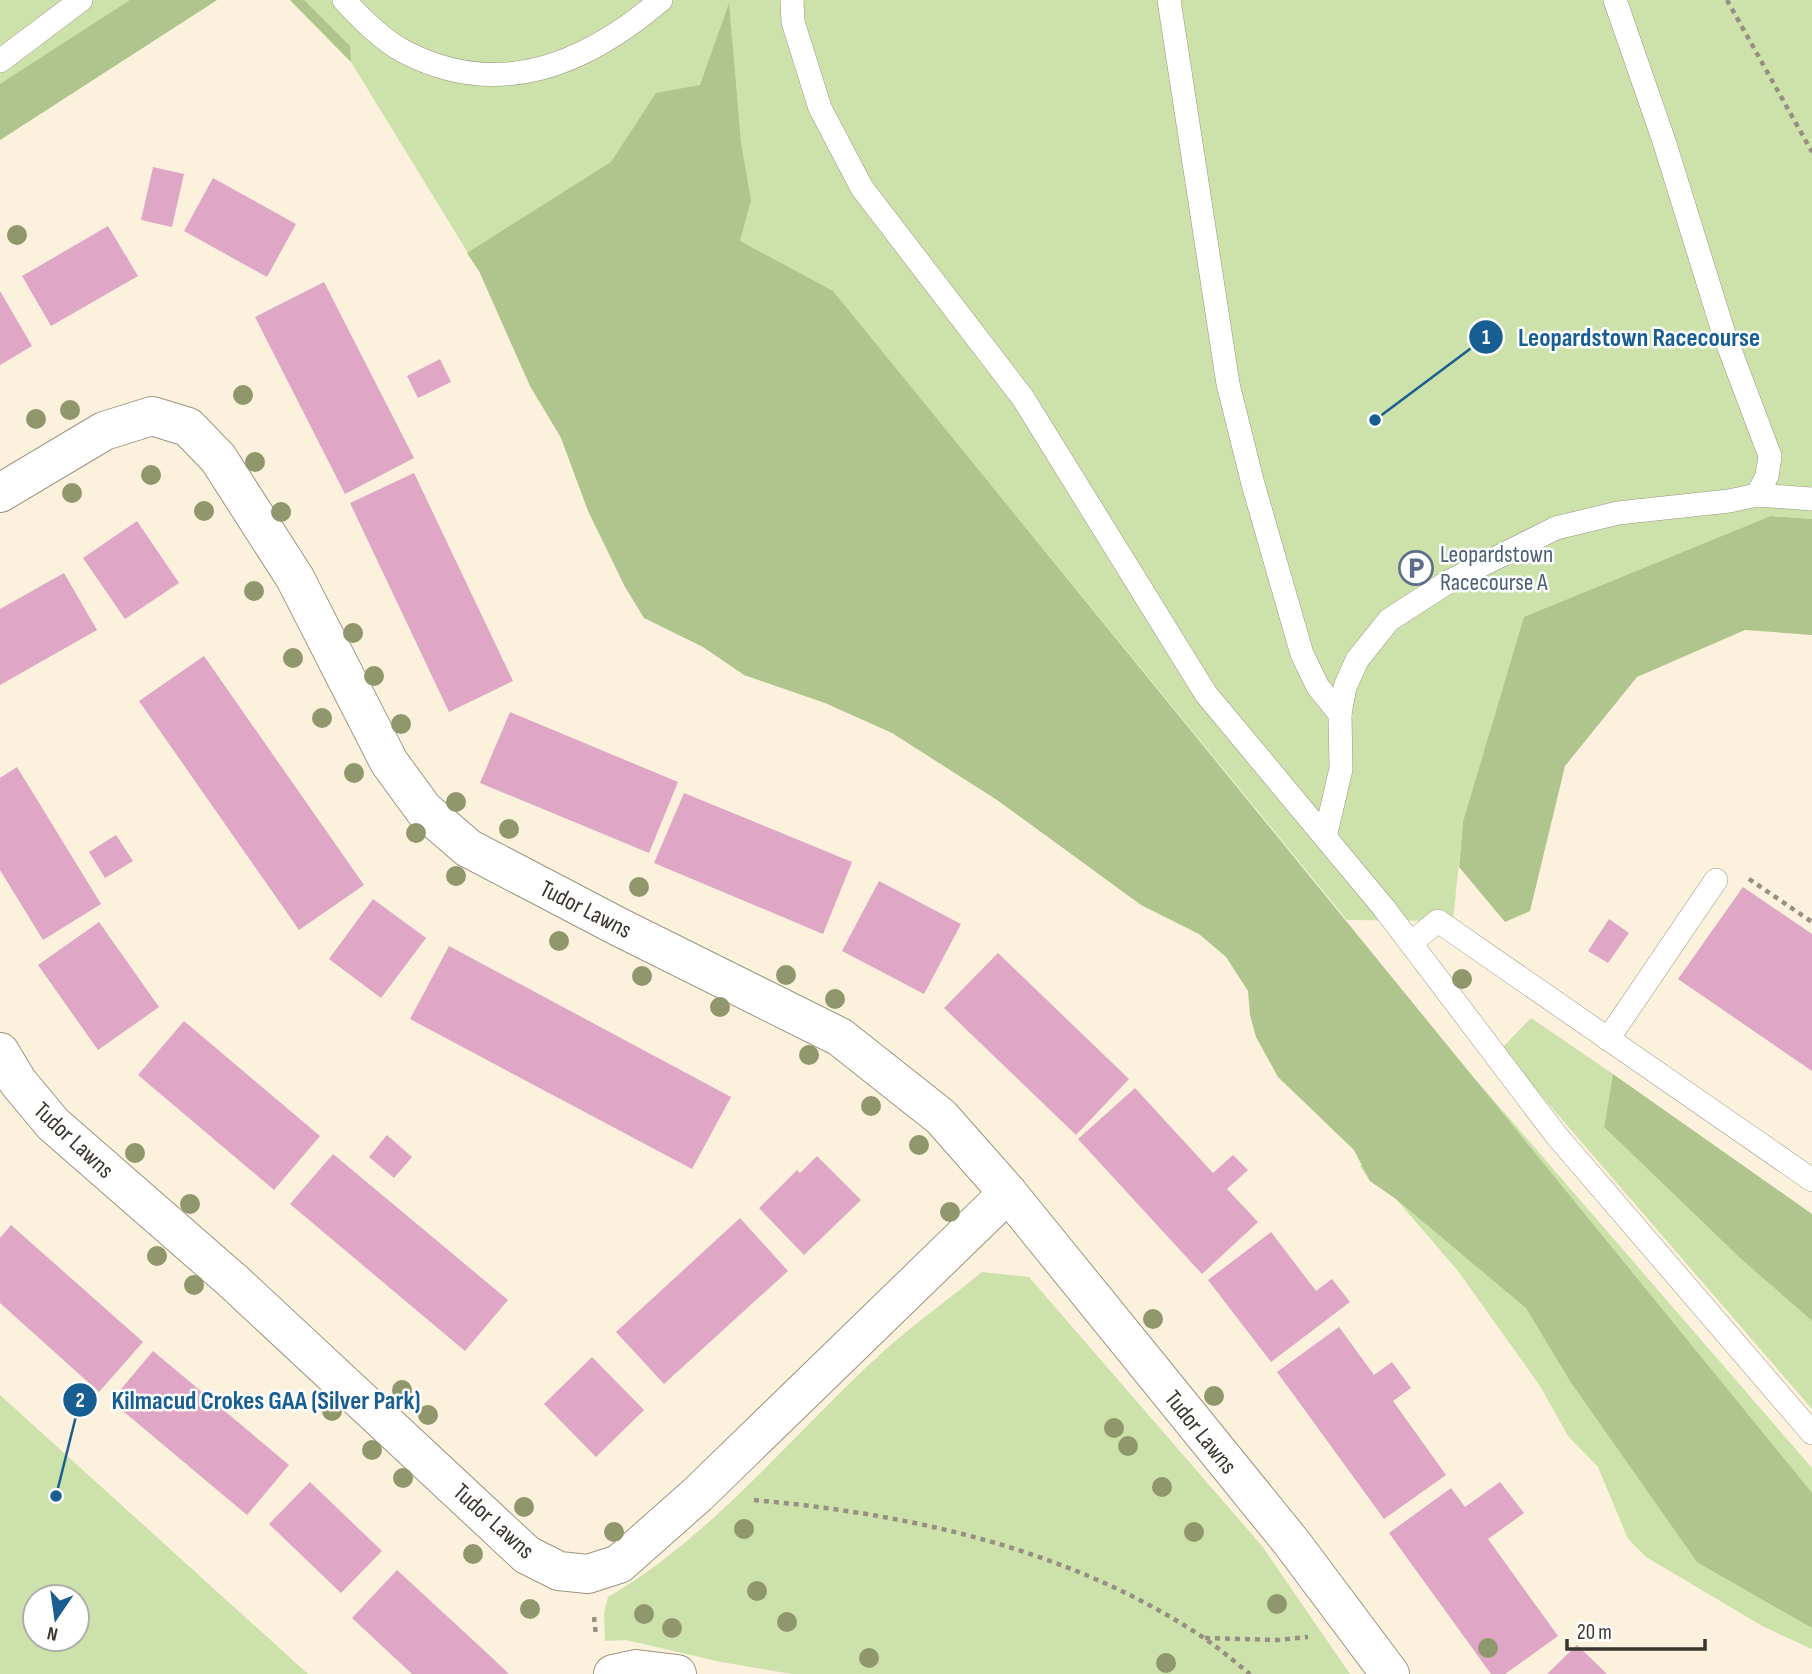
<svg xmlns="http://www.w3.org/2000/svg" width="1812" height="1674" font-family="'Sofia Sans Condensed',sans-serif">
<rect width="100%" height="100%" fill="#fbf1dd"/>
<!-- green -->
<g fill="#cce2aa" fill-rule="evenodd">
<polygon points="0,0 217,0 0,140"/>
<polygon points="290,0 1812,0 1812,519 1771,516 1463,822 1453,921 1347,920 833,292 479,271 351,62"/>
<polygon points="1531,1018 1613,1074 1604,1127 1741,1259 1812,1321 1812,1409 1501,1049"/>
<polygon points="1477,1081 1812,1468 1812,1649 1764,1627 1646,1557 1628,1539 1598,1467 1568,1436 1540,1386 1458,1271 1396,1199 1370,1181 1360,1166"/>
<path d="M982 1272 1029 1277 1262 1546 1350 1674H792L721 1662 626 1640 605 1641 604 1613 608 1597C716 1534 794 1432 886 1349 917 1322 950 1298 982 1272Z"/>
<path d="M0 1395 308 1674H0ZM35 1597H77V1639H35Z"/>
</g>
<!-- forest -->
<g fill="#afc58d">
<polygon points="130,0 217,0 0,140 0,84"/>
<polygon points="290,0 304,0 350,46 351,62"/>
<polygon points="729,3 741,143 751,200 740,241 833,291 1812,1493 1812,1628 1697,1562 1570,1381 1526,1308 1396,1199 1370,1181 1354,1150 1278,1077 1256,1037 1250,1015 1248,991 1226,957 1199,934 1141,905 997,800 892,733 825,703 744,675 703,647 644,618 625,587 588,511 561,438 530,386 479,271 467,253 611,162 656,93 700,85"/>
<polygon points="1771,516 1812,519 1812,635 1745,630 1637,677 1565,766 1530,911 1505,922 1459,867 1463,822 1524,617"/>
<polygon points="1613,1074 1812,1214 1812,1321 1741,1259 1604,1127"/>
</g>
<!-- building -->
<g fill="#e0a6c6">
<polygon points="153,167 184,174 172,227 141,220"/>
<polygon points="213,178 296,224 267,277 184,231"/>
<polygon points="108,226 138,276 51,326 22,276"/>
<polygon points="324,282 414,458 345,494 255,317"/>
<polygon points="0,291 32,346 0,365"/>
<polygon points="440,359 451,382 418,398 407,376"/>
<polygon points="414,473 513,681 449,712 350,503"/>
<polygon points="137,521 179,583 125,619 83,558"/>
<polygon points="64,573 97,630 0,685 0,609"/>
<polygon points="204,656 364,885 299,930 139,701"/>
<polygon points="510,712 678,782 649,853 480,783"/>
<polygon points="17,767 101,904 43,940 0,870 0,778"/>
<polygon points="684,793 852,862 823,934 654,863"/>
<polygon points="116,835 133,861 105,878 89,852"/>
<polygon points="879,881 961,924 924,994 842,951"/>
<polygon points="1743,887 1812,934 1812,1071 1678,979"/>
<polygon points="373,899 426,938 381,998 329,959"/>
<polygon points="1609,919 1629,933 1608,963 1588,951"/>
<polygon points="99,922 159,1007 98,1050 38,965"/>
<polygon points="449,946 731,1097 692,1169 410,1019"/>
<polygon points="998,953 1129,1079 1076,1135 944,1008"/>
<polygon points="184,1021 320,1136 274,1190 138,1075"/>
<polygon points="1135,1088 1213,1173 1233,1155 1248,1170 1227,1189 1258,1222 1202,1274 1078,1139"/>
<polygon points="387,1135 412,1157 394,1178 369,1157"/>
<polygon points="333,1154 508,1300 465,1351 290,1204"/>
<polygon points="817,1156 861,1200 804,1255 759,1208 797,1170 800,1173"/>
<polygon points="740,1218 788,1271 664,1384 616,1332"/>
<polygon points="11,1225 143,1342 99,1392 0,1303 0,1238"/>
<polygon points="1271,1232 1316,1291 1332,1279 1350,1302 1271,1362 1208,1280"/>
<polygon points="1339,1327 1374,1375 1392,1362 1411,1388 1393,1401 1446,1475 1384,1519 1277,1372"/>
<polygon points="153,1351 289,1465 247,1515 111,1401"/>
<polygon points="592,1357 644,1410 596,1457 544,1404"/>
<polygon points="310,1482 382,1551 341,1593 269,1524"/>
<polygon points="1500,1482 1524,1513 1488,1539 1558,1636 1505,1674 1491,1674 1389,1533 1451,1488 1465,1507"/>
<polygon points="397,1570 488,1654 509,1674 412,1674 352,1618"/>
<polygon points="1577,1645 1607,1674 1547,1674"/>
</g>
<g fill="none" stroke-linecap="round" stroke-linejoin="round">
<!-- service casing -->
<g stroke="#9d9481" stroke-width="24">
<g id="service">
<path d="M344 0C362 19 382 40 405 52 500 101 586 64 661 0"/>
<polyline points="792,0 793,22 820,108 862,188 1023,398 1206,694 1384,908 1556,1135 1812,1433"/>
<polyline points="1169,0 1228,384 1253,484 1302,654 1318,687 1340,714"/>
<polyline points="0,61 81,0"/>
<polyline points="1757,495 1812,499"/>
<polyline points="1325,837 1341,769 1340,714 1345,687 1357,660 1389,620 1448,582 1556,528 1618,513 1729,501 1757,495 1767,476 1770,456 1724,334 1664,141 1615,0"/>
<polyline points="1411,943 1438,921 1812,1180"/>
<polyline points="1608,1039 1716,880"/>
</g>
</g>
<!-- minor casing -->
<g stroke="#9d9481" stroke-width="40">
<g id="minor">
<polyline points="0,493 104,431 152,416 188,427 218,458 295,578 389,762 424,810 468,848 619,927 840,1037 941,1117 1008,1193 1292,1543 1390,1674"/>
<polyline points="0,1052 18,1082 53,1124 233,1281 527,1555 559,1571 588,1574 619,1564 697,1495 1008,1193"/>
<polyline points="613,1674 636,1669 677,1674"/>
</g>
</g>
<!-- path -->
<g stroke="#979082" stroke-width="4.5" stroke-dasharray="5 5" stroke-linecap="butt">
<polyline points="1727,0 1812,152"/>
<polyline points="1749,879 1812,922"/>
<path d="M754 1500C911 1514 1071 1549 1204 1638 1220 1649 1235 1662 1250 1674"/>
<polyline points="594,1617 596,1636"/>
<polyline points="1205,1638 1278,1640 1308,1637"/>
</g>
<!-- service -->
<use href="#service" stroke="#fff" stroke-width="23"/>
<!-- minor -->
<use href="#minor" stroke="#fff" stroke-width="38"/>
</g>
<!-- trees -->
<g fill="#91976d">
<circle cx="17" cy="235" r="10"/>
<circle cx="243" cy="395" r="10"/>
<circle cx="70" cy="410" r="10"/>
<circle cx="36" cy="419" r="10"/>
<circle cx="255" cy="462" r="10"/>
<circle cx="151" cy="475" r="10"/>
<circle cx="72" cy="493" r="10"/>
<circle cx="204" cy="511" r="10"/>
<circle cx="281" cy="512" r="10"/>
<circle cx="254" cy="591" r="10"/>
<circle cx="353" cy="633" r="10"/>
<circle cx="293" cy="658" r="10"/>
<circle cx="374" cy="676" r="10"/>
<circle cx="322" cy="718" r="10"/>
<circle cx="401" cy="724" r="10"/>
<circle cx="354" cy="773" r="10"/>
<circle cx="456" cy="802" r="10"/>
<circle cx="509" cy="829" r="10"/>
<circle cx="416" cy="833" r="10"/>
<circle cx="456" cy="876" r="10"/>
<circle cx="639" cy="887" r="10"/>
<circle cx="559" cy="941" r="10"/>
<circle cx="786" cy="975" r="10"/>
<circle cx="642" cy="976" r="10"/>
<circle cx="1462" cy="979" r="10"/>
<circle cx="835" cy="999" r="10"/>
<circle cx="720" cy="1007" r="10"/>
<circle cx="809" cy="1055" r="10"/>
<circle cx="871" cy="1106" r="10"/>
<circle cx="919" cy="1145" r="10"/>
<circle cx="135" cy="1153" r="10"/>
<circle cx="190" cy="1204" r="10"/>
<circle cx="950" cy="1212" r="10"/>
<circle cx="157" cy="1256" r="10"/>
<circle cx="194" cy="1285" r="10"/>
<circle cx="1153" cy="1319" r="10"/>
<circle cx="402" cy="1390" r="10"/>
<circle cx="1214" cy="1396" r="10"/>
<circle cx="332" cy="1411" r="10"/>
<circle cx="428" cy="1415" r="10"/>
<circle cx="1114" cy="1428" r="10"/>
<circle cx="1128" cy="1446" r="10"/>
<circle cx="372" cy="1450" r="10"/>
<circle cx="403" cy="1478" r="10"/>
<circle cx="1162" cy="1487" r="10"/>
<circle cx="524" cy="1507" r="10"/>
<circle cx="744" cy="1529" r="10"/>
<circle cx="614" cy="1532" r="10"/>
<circle cx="1194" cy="1532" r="10"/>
<circle cx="473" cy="1554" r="10"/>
<circle cx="757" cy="1591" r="10"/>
<circle cx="1277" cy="1604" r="10"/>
<circle cx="530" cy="1609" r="10"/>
<circle cx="644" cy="1614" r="10"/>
<circle cx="787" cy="1622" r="10"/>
<circle cx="672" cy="1628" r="10"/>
<circle cx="1488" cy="1648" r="10"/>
<circle cx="869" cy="1658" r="10"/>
<circle cx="1166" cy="1663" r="10"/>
</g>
<!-- icons -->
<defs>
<g id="parking-ring" transform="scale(1.75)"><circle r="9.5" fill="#fff" stroke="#5c6f8a" stroke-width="1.5"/><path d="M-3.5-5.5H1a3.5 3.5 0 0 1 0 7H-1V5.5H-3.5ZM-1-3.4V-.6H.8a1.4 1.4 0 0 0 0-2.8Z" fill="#5c6f8a"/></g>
</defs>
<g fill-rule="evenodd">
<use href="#parking-ring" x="1416" y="568"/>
</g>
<g text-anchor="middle" stroke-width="5" stroke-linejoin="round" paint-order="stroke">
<!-- service labels -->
<g font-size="24" fill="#4e5e75" stroke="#fff" text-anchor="start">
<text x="1440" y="562">Leopardstown<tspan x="1440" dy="28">Racecourse A</tspan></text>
</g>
<!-- street labels -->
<g font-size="24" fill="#39352d" stroke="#fff">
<text transform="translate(586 909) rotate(27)" y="8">Tudor Lawns</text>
<text transform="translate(74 1140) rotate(43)" y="8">Tudor Lawns</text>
<text transform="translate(1201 1432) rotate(51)" y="8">Tudor Lawns</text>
<text transform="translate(494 1521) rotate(42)" y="8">Tudor Lawns</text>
</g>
</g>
<!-- callouts -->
<path fill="none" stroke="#185e93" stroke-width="2.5" d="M1375 420L1486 337M56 1496L80 1400"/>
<g fill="#185e93" stroke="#fff" stroke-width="2.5">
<circle cx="1375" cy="420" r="7"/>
<circle cx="56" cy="1496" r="7"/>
<circle cx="1486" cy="337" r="18"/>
<circle cx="80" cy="1400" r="18"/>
</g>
<g font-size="21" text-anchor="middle" font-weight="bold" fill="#fff">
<text x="1486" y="344">1</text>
<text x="80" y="1407">2</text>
</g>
<g font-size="26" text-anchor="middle" font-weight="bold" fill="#185e93" stroke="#fff" stroke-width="5" stroke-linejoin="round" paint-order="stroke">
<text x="1639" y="346">Leopardstown Racecourse</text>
<text x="266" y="1409">Kilmacud Crokes GAA (Silver Park)</text>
</g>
<!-- north arrow -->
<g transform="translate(56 1618) rotate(193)"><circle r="33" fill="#ffffff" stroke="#b0aeab" stroke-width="2"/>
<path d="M0-5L12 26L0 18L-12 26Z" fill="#185e93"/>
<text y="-10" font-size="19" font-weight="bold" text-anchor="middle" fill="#39352d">N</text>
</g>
<!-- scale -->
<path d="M1567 1639v10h138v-10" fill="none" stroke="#39352d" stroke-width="3.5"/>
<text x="1577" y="1639" font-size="21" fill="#39352d" stroke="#ffffff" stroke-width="5" paint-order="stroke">20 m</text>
</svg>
